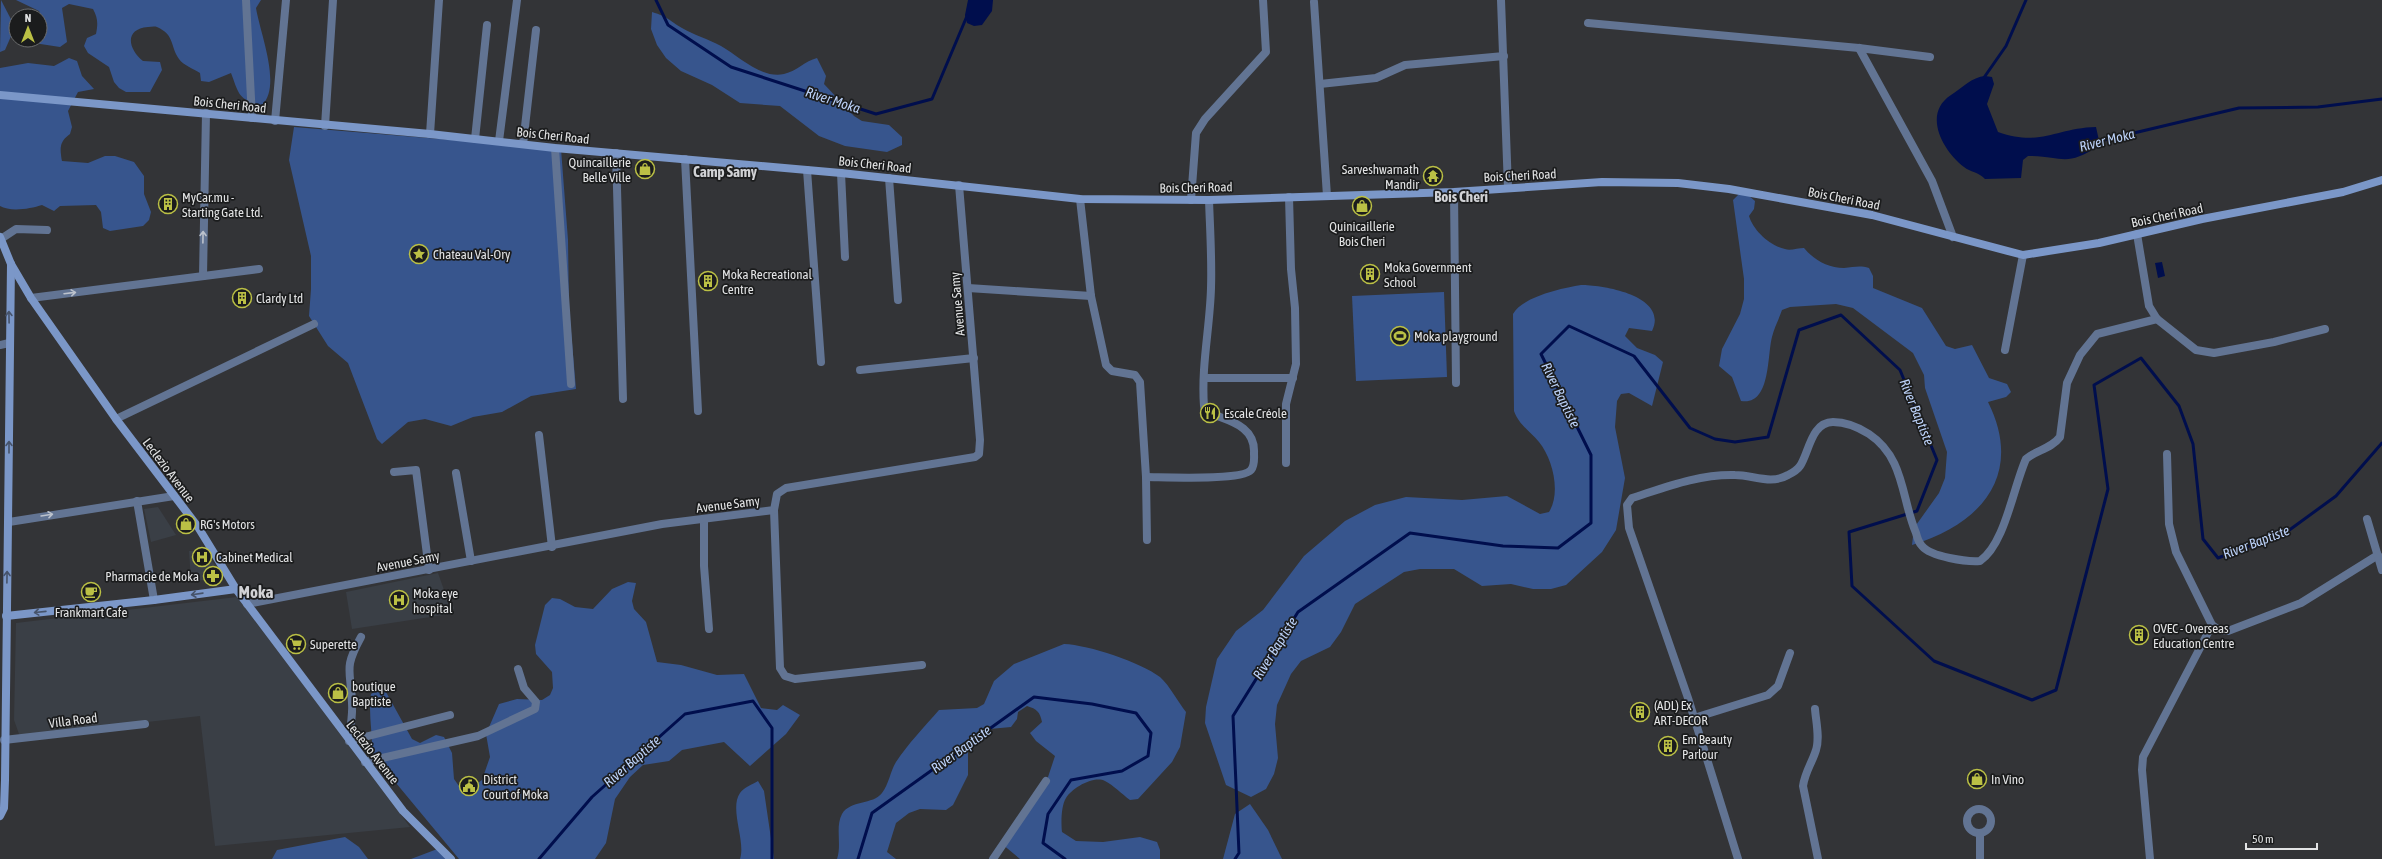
<svg xmlns="http://www.w3.org/2000/svg" width="2382" height="859" font-family="'Asap Condensed',sans-serif">
<rect width="100%" height="100%" fill="#333437"/>
<!-- built -->
<g fill="#3a3f46">
<polygon points="158,507 176,535 151,542 144,509"/>
<polygon points="203,550 216,566 217,579 191,581 189,551"/>
<polygon points="438,573 444,590 448,590 454,608 450,614 352,629 346,592"/>
<polygon points="237,597 410,827 215,846 200,716 42,734 19,734 14,720 16,623"/>
</g>
<!-- green -->
<g fill="#37558d">
<polygon points="1,0 15,27 5,50 0,52"/>
<path d="M16 0H261L256 8C260 33 282 86 262 105 238 100 239 94 231 73L209 82 201 81 200 73C194 69 183 65 179 59 170 46 175 35 157 27 154 26 151 27 148 27 124 29 128 49 143 61L160 62 162 70 150 92H126L119 88 114 82 109 67 88 53 84 46 87 38 96 34C98 24 98 18 93 9L69 4 62 8 67 42 60 47 34 43 31 40H40L42 18 39 11Z"/>
<path d="M652 12C669 17 668 20 682 28 694 35 708 39 721 46 739 56 761 79 784 74 797 71 805 61 817 58L826 76 824 84 854 116 862 121 889 125 902 137V145L887 152 845 146 819 136 780 106 740 103 712 85 681 71 666 58 657 45 651 29Z"/>
<path d="M69 58 77 61 82 76 94 89 78 92 68 111 72 127 70 134C59 142 60 148 62 161L88 163 105 156H115L134 162 144 176V194L151 212 149 220 143 226 110 231 103 228 101 212 96 205 60 206 54 211 42 205C30 209 10 212 0 206V68L28 63 54 66Z"/>
<polygon points="294,127 561,149 568,240 569,308 576,389 531,396 502,412 473,417 451,426 425,419 408,422 382,444 377,439 348,363 328,346 309,316 311,289 311,256 289,160"/>
<path d="M1739 194 1748 195 1755 201 1754 209 1749 216C1753 230 1770 246 1785 249 1790 251 1798 248 1804 248 1814 260 1828 268 1844 268 1854 267 1860 265 1869 268L1873 276V288L1922 308 1946 346 1955 349 1972 345 1989 378 2007 384 2011 392 2006 397 1988 402C2024 474 1982 524 1912 545L1914 528 1939 493 1945 478 1947 452 1925 388 1924 375 1913 353 1853 308 1836 304 1790 307 1782 310C1779 319 1774 328 1772 337 1767 356 1771 406 1741 401L1732 377 1719 366 1722 349 1740 314 1744 299V279L1733 200Z"/>
<path d="M1581 285C1604 285 1669 296 1652 331L1629 328 1625 336 1637 348 1655 355 1663 362 1652 406 1629 393 1621 394 1617 401 1615 427 1625 478 1616 530 1602 552 1566 585 1551 589H1533L1511 584 1482 586 1454 569H1420L1404 572 1355 604 1341 632 1330 647 1301 661 1291 674 1277 705 1275 724 1278 758 1274 774 1266 789 1251 797 1226 785 1205 723 1206 707 1217 659 1236 631 1263 610 1304 556 1345 521 1375 505 1406 497 1462 500 1507 496 1540 514 1549 512C1561 493 1553 459 1539 442 1530 431 1519 425 1514 411L1513 314C1522 297 1562 288 1581 285Z"/>
<polygon points="1444,292 1447,377 1356,381 1352,296"/>
<path d="M628 582 636 583 632 601 634 609 646 622 657 662 681 665 717 675 744 674 761 708 777 710 783 705 800 715 786 734 750 766 724 742 682 750 669 761 643 765 630 777 615 799 606 843 595 859H459L372 754C373 734 368 715 371 694L378 690 386 692 412 739 420 743 436 735 444 737 452 753 454 779 459 786 475 785 482 780 490 757 486 734 499 704 517 699 542 700 550 695 553 688 552 672 536 654 535 645 545 605 552 598 560 599 575 607 593 609 612 589Z"/>
<path d="M1064 644C1089 645 1140 662 1160 677 1170 686 1178 702 1186 712L1180 747 1172 762 1138 799 1130 800C1122 794 1113 785 1105 781 1094 775 1072 788 1066 798 1061 806 1061 823 1062 832L1076 841 1103 842 1140 837 1157 842 1160 850V859H1020L1002 844 1047 780 1055 756 1036 741 1030 733 1042 722C1040 712 1037 709 1027 706L1018 712 1017 719 1011 727 979 730 968 752V775L953 805 946 810 920 809 909 813 896 823 887 852 896 859H837C842 845 835 827 842 814 850 800 873 805 882 793 889 784 890 772 896 762 908 744 924 727 939 710L977 708 984 704 994 681 1014 664Z"/>
<path d="M758 781 764 791 774 859H740C746 841 729 809 740 793 743 788 753 784 758 781Z"/>
<polygon points="1250,804 1268,830 1282,859 1223,859 1235,814"/>
<polygon points="345,837 359,847 368,859 272,859 277,850"/>
<polygon points="440,848 449,859 411,859"/>
</g>
<!-- water -->
<g fill="#000e4d">
<polygon points="968,0 993,0 992,11 982,25 974,26 967,23 965,15"/>
<path d="M1985 76 1992 77 1994 84 1987 104 1998 132C2041 147 2056 128 2096 127L2100 145C2065 168 2064 156 2028 156L2023 160 2021 178 1985 179C1979 172 1970 172 1964 167 1943 151 1922 114 1951 95 1962 88 1972 77 1985 76Z"/>
<polygon points="2162,262 2165,276 2158,278 2155,263"/>
</g>
<g fill="none" stroke-linecap="round" stroke-linejoin="round">
<!-- stream -->
<g stroke="#000e4d" stroke-width="3">
<polyline points="656,0 668,25 731,67 876,114 932,99 967,16"/>
<polyline points="1983,79 2006,46 2026,0"/>
<polyline points="2096,142 2239,108 2318,107 2382,99"/>
<polyline points="539,859 592,797 685,714 753,701 772,728 772,859"/>
<polyline points="858,859 872,813 1034,697 1092,704 1136,713 1151,733 1148,756 1122,771 1071,780 1048,814 1043,843 1065,859"/>
<polyline points="1235,859 1239,853 1233,716 1298,612 1410,533 1503,546 1558,548 1591,523 1591,455 1541,354 1569,326 1634,356 1690,428 1715,439 1735,442 1768,437 1799,330 1841,315 1900,370 1937,460 1917,511 1849,532 1852,586 1934,661 2032,700 2056,690 2108,489 2094,385 2141,358 2179,406 2193,444 2203,539 2218,558 2288,531 2336,496 2382,443"/>
</g>
<!-- street -->
<g stroke="#627493" stroke-width="8">
<polyline points="246,0 252,118"/>
<polyline points="1501,0 1508,188"/>
<polyline points="1314,2 1327,196"/>
<polyline points="1588,23 1859,48 1930,57"/>
<polyline points="1859,48 1932,181 1953,237"/>
<polyline points="1320,84 1376,78 1405,65 1504,56"/>
<polyline points="275,121 286,0"/>
<polyline points="325,126 333,0"/>
<polyline points="430,134 439,0"/>
<polyline points="475,139 487,25"/>
<polyline points="499,141 517,0"/>
<polyline points="523,144 536,30"/>
<polyline points="555,148 571,384"/>
<polyline points="616,153 623,399"/>
<polyline points="685,159 698,411"/>
<polyline points="807,170 821,362"/>
<polyline points="841,173 845,257"/>
<polyline points="889,178 898,300"/>
<polyline points="1454,192 1456,383"/>
<polyline points="1080,199 1091,296 1106,365 1112,371 1135,375 1140,382 1146,477 1147,540"/>
<polyline points="1191,200 1196,133 1205,119 1266,52 1263,0"/>
<polyline points="2137,234 2149,306 2157,319 2196,350 2214,353 2274,342 2325,329"/>
<polyline points="1,239 16,229 47,230"/>
<polyline points="203,276 206,113"/>
<polyline points="968,288 1091,296"/>
<polyline points="31,298 259,269"/>
<polyline points="0,345 9,343"/>
<polyline points="2005,350 2023,255"/>
<polyline points="860,370 974,358"/>
<polyline points="1204,378 1293,378"/>
<polyline points="116,419 314,324"/>
<polyline points="539,435 552,547"/>
<polyline points="2167,454 2169,524 2176,552 2212,625 2219,630 2228,631 2301,603 2378,555"/>
<polyline points="1286,463 1286,404 1296,364 1295,308 1291,269 1289,197"/>
<polyline points="394,472 416,470 429,570"/>
<polyline points="456,473 471,561"/>
<path d="M1146 477C1163 477 1242 481 1251 470 1255 465 1254 459 1254 453 1256 416 1205 420 1204 406 1201 366 1210 327 1211 288 1212 259 1210 229 1209 200"/>
<polyline points="137,501 154,600"/>
<polyline points="774,510 780,668 785,676 795,679 922,665"/>
<polyline points="704,519 704,566 709,629"/>
<polyline points="2367,519 2382,570"/>
<polyline points="9,522 174,496"/>
<polyline points="247,604 662,524 774,510 777,494 786,488 975,457 979,454 980,440 959,185"/>
<path d="M361 637C343 670 351 669 352 703 353 715 350 728 349 741L450 715"/>
<path d="M1815 709C1816 722 1820 738 1816 750 1812 763 1805 772 1803 786L1818 859"/>
<polyline points="1694,718 1768,695 1778,686 1790,653"/>
<polyline points="4,740 145,724"/>
<polyline points="365,762 478,736 535,709 536,702 524,688 518,669"/>
<circle cx="1979" cy="821" r="12"/>
<polyline points="1980,833 1980,859"/>
<polyline points="993,859 1046,781"/>
<path d="M1738 859 1688 698 1629 528 1627 505 1632 498C1666 487 1699 474 1735 475 1753 475 1771 485 1788 475 1792 473 1798 469 1800 466 1809 453 1811 422 1833 422 1847 422 1858 427 1869 434 1905 458 1901 498 1916 533 1917 537 1919 543 1922 546 1931 557 1967 562 1980 561 2005 544 2013 488 2026 459 2036 450 2051 449 2060 437L2067 383 2080 355 2097 334 2157 319"/>
<polyline points="2150,859 2142,770 2143,757 2212,625"/>
</g>
<!-- secondary -->
<g stroke="#7b97c8" stroke-width="8">
<polyline points="0,95 430,134 555,148 841,173 1080,199 1209,200 1454,192 1602,182 1678,183 1729,189 1872,215 2023,255 2099,243 2202,219 2343,192 2382,180"/>
<polyline points="0,237 11,264 31,298 116,419 198,527 236,589 403,811 451,859"/>
<polyline points="6,616 154,600 236,589"/>
<polyline points="0,816 4,808 5,780 11,264"/>
</g>
</g>
<!-- one-way arrows -->
<defs><path id="oneway-shaft" d="M-6 0H5M1.5-3L5.5 0L1.5 3" fill="none" stroke-width="1.6" stroke-linecap="round" stroke-linejoin="round"/></defs>
<g stroke="#bcc2cc">
<use href="#oneway-shaft" transform="translate(203 237) rotate(-89)"/>
<use href="#oneway-shaft" transform="translate(70 293) rotate(-7)"/>
<use href="#oneway-shaft" transform="translate(47 515) rotate(-9)"/>
</g>
<g stroke="#46536a">
<use href="#oneway-shaft" transform="translate(9 317) rotate(-91)"/>
<use href="#oneway-shaft" transform="translate(9 447) rotate(-90)"/>
<use href="#oneway-shaft" transform="translate(7 577) rotate(-89)"/>
<use href="#oneway-shaft" transform="translate(197 594) rotate(172)"/>
<use href="#oneway-shaft" transform="translate(40 612) rotate(174)"/>
</g>
<!-- icons -->
<defs>
<g id="shop-ring" transform="scale(1)"><circle r="9.5" fill="#1b1c1d" stroke="#bbc045" stroke-width="1.5"/><path d="M-5-2.5h2.3a2.7 3.5 0 0 1 5.4 0H5L5.5 6h-11ZM-1.5-2.5h3a1.5 2.3 0 0 0-3 0Z" fill="#bbc045"/></g>
<g id="temple-ring" transform="scale(1)"><circle r="9.5" fill="#1b1c1d" stroke="#bbc045" stroke-width="1.5"/><path d="M0-6L5-2H3V0L6.5 2.5H4V6H1.5V3h-3V6H-4V2.5H-6.5L-3 0V-2H-5Z" fill="#bbc045"/></g>
<g id="building-ring" transform="scale(1)"><circle r="9.5" fill="#1b1c1d" stroke="#bbc045" stroke-width="1.5"/><path d="M-4-6H4V6H1V3H-1V6H-4ZM-2.5-4.3h1.7v1.8h-1.7ZM.8-4.3h1.7v1.8H.8ZM-2.5-1h1.7V.8h-1.7ZM.8-1h1.7V.8H.8Z" fill="#bbc045"/></g>
<g id="sight-ring" transform="scale(1)"><circle r="9.5" fill="#1b1c1d" stroke="#bbc045" stroke-width="1.5"/><path d="M0-6L1.8-2.2L6-1.7L2.9 1.2L3.7 5.4L0 3.3L-3.7 5.4L-2.9 1.2L-6-1.7L-1.8-2.2Z" fill="#bbc045"/></g>
<g id="stadium-ring" transform="scale(1)"><circle r="9.5" fill="#1b1c1d" stroke="#bbc045" stroke-width="1.5"/><path d="M0-5a6.5 5 0 1 0 0 10a6.5 5 0 1 0 0-10ZM-3.5-1.8h7v3.6h-7Z" fill="#bbc045"/></g>
<g id="restaurant-ring" transform="scale(1)"><circle r="9.5" fill="#1b1c1d" stroke="#bbc045" stroke-width="1.5"/><path d="M-5-6h1v4h1v-4h1v4h1v-4h1v5L-1.5 .5V6h-2V.5L-5-1ZM5-6V6H3V1.5H1.5Q1.5-4 5-6Z" fill="#bbc045"/></g>
<g id="hospital-ring" transform="scale(1)"><circle r="9.5" fill="#1b1c1d" stroke="#bbc045" stroke-width="1.5"/><path d="M-5-5h3v3.5h4V-5h3V5h-3V1.5h-4V5h-3Z" fill="#bbc045"/></g>
<g id="pharmacy-ring" transform="scale(1)"><circle r="9.5" fill="#1b1c1d" stroke="#bbc045" stroke-width="1.5"/><path d="M-2-6h4v4h4v4h-4v4h-4v-4h-4v-4h4Z" fill="#bbc045"/></g>
<g id="cafe-ring" transform="scale(1)"><circle r="9.5" fill="#1b1c1d" stroke="#bbc045" stroke-width="1.5"/><path d="M-5.5-4.5H6V0H3Q3 3.5 0 3.5H-2.5Q-5.5 3.5-5.5 0ZM3-3.2v2h1.7v-2ZM-6 4.5H4V6H-6Z" fill="#bbc045"/></g>
<g id="supermarket-ring" transform="scale(1)"><circle r="9.5" fill="#1b1c1d" stroke="#bbc045" stroke-width="1.5"/><path d="M-6-5.5h2.5l.6 2H6L4.5 2H-2.5L-4.4-4H-6ZM-1.5 3.2a1.3 1.3 0 1 0 .1 0ZM3 3.2a1.3 1.3 0 1 0 .1 0Z" fill="#bbc045"/></g>
<g id="civic-ring" transform="scale(1)"><circle r="9.5" fill="#1b1c1d" stroke="#bbc045" stroke-width="1.5"/><path d="M-.6-6.5H3V-4.5H.6V-3L4-1V1h2V6H-6V1h2V-1L-.6-3ZM-1.2 2.5V6h2.4V2.5Z" fill="#bbc045"/></g>
</defs>
<g fill-rule="evenodd">
<use href="#shop-ring" x="645" y="169"/>
<use href="#temple-ring" x="1433" y="176"/>
<use href="#building-ring" x="168" y="204"/>
<use href="#shop-ring" x="1362" y="206"/>
<use href="#sight-ring" x="419" y="254"/>
<use href="#building-ring" x="1370" y="274"/>
<use href="#building-ring" x="708" y="281"/>
<use href="#building-ring" x="242" y="298"/>
<use href="#stadium-ring" x="1400" y="336"/>
<use href="#restaurant-ring" x="1210" y="413"/>
<use href="#shop-ring" x="186" y="524"/>
<use href="#hospital-ring" x="202" y="557"/>
<use href="#pharmacy-ring" x="213" y="576"/>
<use href="#cafe-ring" x="91" y="592"/>
<use href="#hospital-ring" x="399" y="600"/>
<use href="#building-ring" x="2139" y="635"/>
<use href="#supermarket-ring" x="296" y="644"/>
<use href="#shop-ring" x="338" y="693"/>
<use href="#building-ring" x="1640" y="712"/>
<use href="#building-ring" x="1668" y="746"/>
<use href="#shop-ring" x="1977" y="779"/>
<use href="#civic-ring" x="469" y="786"/>
</g>
<g text-anchor="middle" stroke-width="3.5" stroke-linejoin="round" paint-order="stroke">
<!-- street labels -->
<g font-size="13" fill="#e2e3e4" stroke="#1b1c1d">
<text transform="translate(230 104) rotate(6)" y="5">Bois Cheri Road</text>
<text transform="translate(553 135) rotate(6)" y="5">Bois Cheri Road</text>
<text transform="translate(875 164) rotate(6)" y="5">Bois Cheri Road</text>
<text transform="translate(1520 175) rotate(-3)" y="5">Bois Cheri Road</text>
<text transform="translate(1196 187) rotate(-1)" y="5">Bois Cheri Road</text>
<text transform="translate(1844 198) rotate(11)" y="5">Bois Cheri Road</text>
<text transform="translate(2167 215) rotate(-12)" y="5">Bois Cheri Road</text>
<text transform="translate(957 304) rotate(-95)" y="5">Avenue Samy</text>
<text transform="translate(169 470) rotate(53)" y="5">Leclezio Avenue</text>
<text transform="translate(728 504) rotate(-7)" y="5">Avenue Samy</text>
<text transform="translate(408 561) rotate(-11)" y="5">Avenue Samy</text>
<text transform="translate(73 720) rotate(-7)" y="5">Villa Road</text>
<text transform="translate(373 752) rotate(52)" y="5">Leclezio Avenue</text>
</g>
<!-- poi labels -->
<g font-size="13" fill="#e2e3e4" stroke="#1b1c1d" text-anchor="start">
<text x="631" y="167" text-anchor="end">Quincaillerie<tspan x="631" dy="15">Belle Ville</tspan></text>
<text x="1419" y="174" text-anchor="end">Sarveshwarnath<tspan x="1419" dy="15">Mandir</tspan></text>
<text x="182" y="202">MyCar.mu -<tspan x="182" dy="15">Starting Gate Ltd.</tspan></text>
<text x="1362" y="231" text-anchor="middle">Quinicaillerie<tspan x="1362" dy="15">Bois Cheri</tspan></text>
<text x="433" y="259">Chateau Val-Ory</text>
<text x="1384" y="272">Moka Government<tspan x="1384" dy="15">School</tspan></text>
<text x="722" y="279">Moka Recreational<tspan x="722" dy="15">Centre</tspan></text>
<text x="256" y="303">Clardy Ltd</text>
<text x="1414" y="341">Moka playground</text>
<text x="1224" y="418">Escale Créole</text>
<text x="200" y="529">RG's Motors</text>
<text x="216" y="562">Cabinet Medical</text>
<text x="199" y="581" text-anchor="end">Pharmacie de Moka</text>
<text x="413" y="598">Moka eye<tspan x="413" dy="15">hospital</tspan></text>
<text x="91" y="617" text-anchor="middle">Frankmart Cafe</text>
<text x="2153" y="633">OVEC - Overseas<tspan x="2153" dy="15">Education Centre</tspan></text>
<text x="310" y="649">Superette</text>
<text x="352" y="691">boutique<tspan x="352" dy="15">Baptiste</tspan></text>
<text x="1654" y="710">(ADL) Ex<tspan x="1654" dy="15">ART-DECOR</tspan></text>
<text x="1682" y="744">Em Beauty<tspan x="1682" dy="15">Parlour</tspan></text>
<text x="483" y="784">District<tspan x="483" dy="15">Court of Moka</tspan></text>
<text x="1991" y="784">In Vino</text>
</g>
<!-- water labels -->
<g font-size="14" font-style="italic" fill="#bcd2f9" stroke="#1b1c1d">
<text transform="translate(833 100) rotate(18)" y="5">River Moka</text>
<text transform="translate(2107 140) rotate(-14)" y="5">River Moka</text>
<text transform="translate(1561 395) rotate(64)" y="5">River Baptiste</text>
<text transform="translate(1917 412) rotate(68)" y="5">River Baptiste</text>
<text transform="translate(2256 542) rotate(-21)" y="5">River Baptiste</text>
<text transform="translate(1275 648) rotate(-58)" y="5">River Baptiste</text>
<text transform="translate(961 749) rotate(-36)" y="5">River Baptiste</text>
<text transform="translate(632 761) rotate(-41)" y="5">River Baptiste</text>
</g>
<!-- quarter labels -->
<g font-size="15" font-weight="bold" fill="#d1d2d5" stroke="#1b1c1d">
<text x="725" y="177">Camp Samy</text>
<text x="1461" y="202">Bois Cheri</text>
</g>
<!-- district labels -->
<g font-size="17" font-weight="bold" fill="#d1d2d5" stroke="#1b1c1d">
<text x="256" y="598">Moka</text>
</g>
</g>
<!-- north arrow -->
<g transform="translate(28 28)"><circle r="19" fill="#1b1c1d" stroke="#6b6c6d"/>
<path d="M0-3L7 15L0 10L-7 15Z" fill="#bbc045"/>
<text y="-6" font-size="11" font-weight="bold" text-anchor="middle" fill="#e2e3e4">N</text>
</g>
<!-- scale -->
<path d="M2246 843v6h71v-6" fill="none" stroke="#e2e3e4" stroke-width="2"/>
<text x="2252" y="843" font-size="12" fill="#e2e3e4" stroke="#1b1c1d" stroke-width="3" paint-order="stroke">50 m</text>
</svg>
